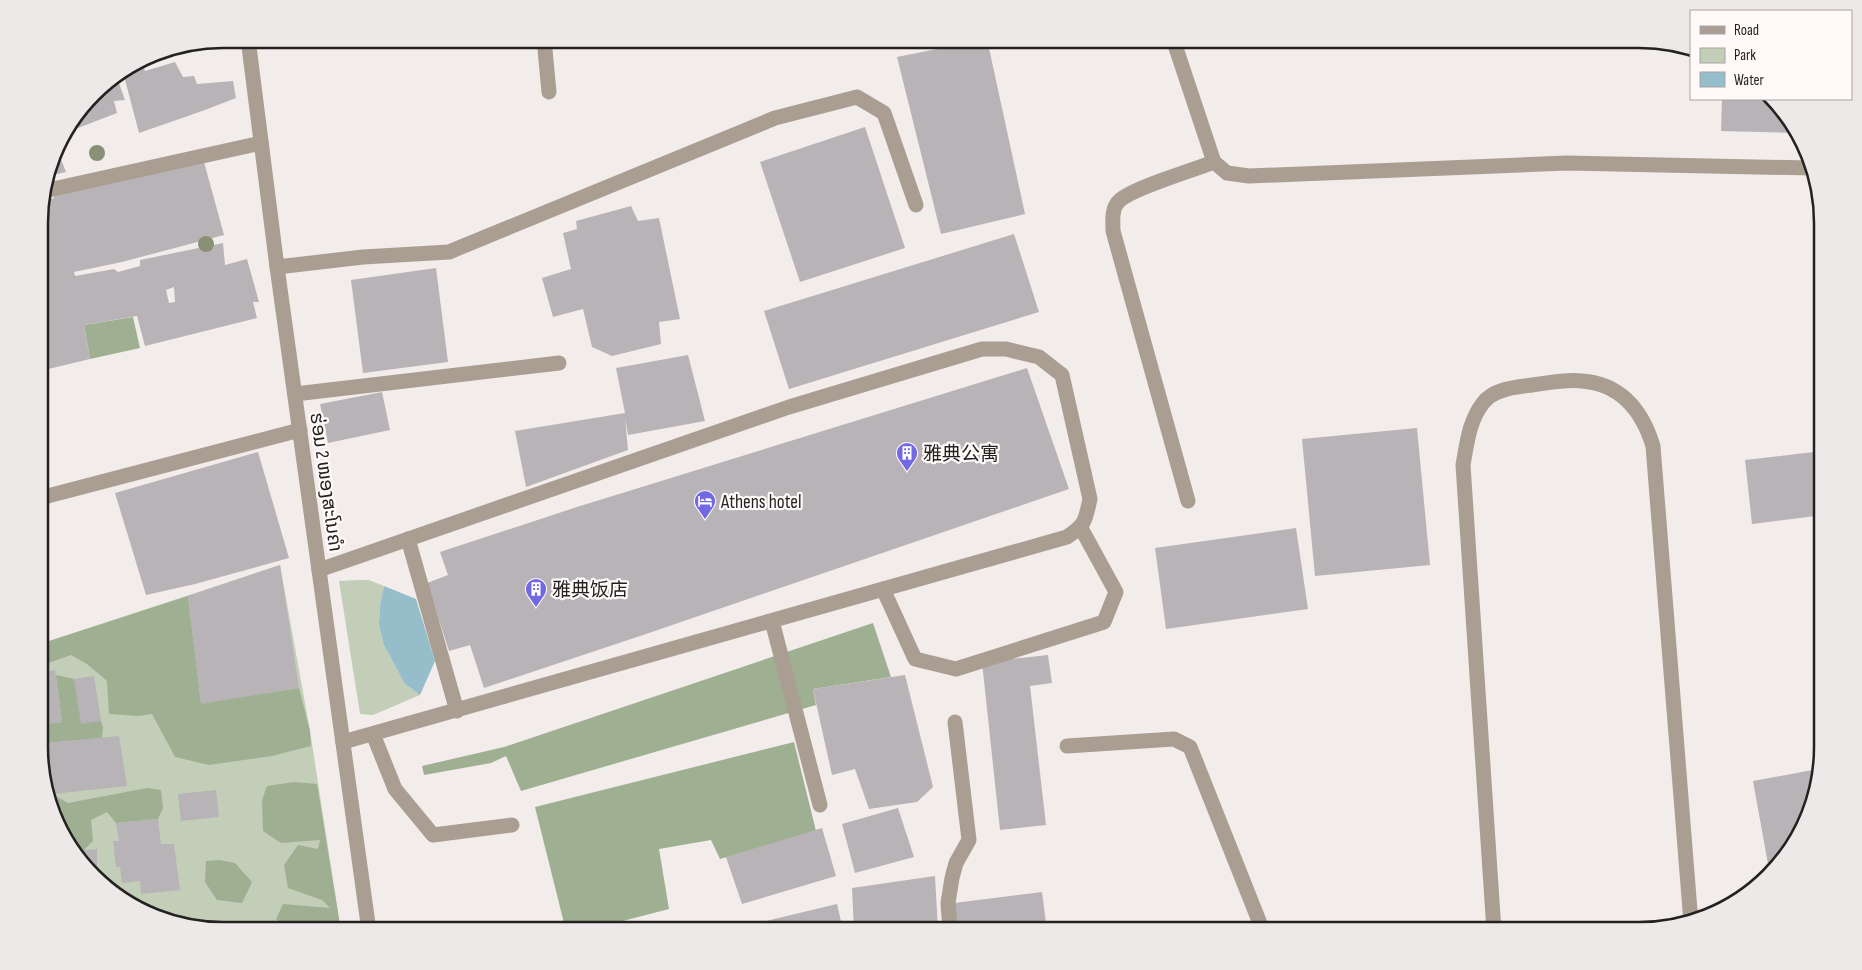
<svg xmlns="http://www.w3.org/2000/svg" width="1862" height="970" font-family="'Sofia Sans Condensed','Noto Sans SC','Noto Sans Lao',sans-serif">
<rect width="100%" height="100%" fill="#f2edeb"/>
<!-- green -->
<g fill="#c3ceb9">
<polygon points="280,565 310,731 341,931 223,931 141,912 77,859 40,772 40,644"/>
<polygon points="358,580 369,580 384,586 380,605 379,624 383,643 404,683 420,695 373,715 360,714 339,581"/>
</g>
<!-- forest -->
<g fill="#9faf91">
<polygon points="133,317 140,348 90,359 84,325"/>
<polygon points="188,596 201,703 299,688 310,731 311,746 272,756 209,765 175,757 152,714 138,716 109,714 107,681 87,664 71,655 40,666 40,644"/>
<polygon points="873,623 891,677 813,689 816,705 521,791 506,756 491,763 424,775 422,766 504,747"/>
<polygon points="56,675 74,679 101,721 103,727 102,738 46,743 52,794 68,803 147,788 161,790 163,808 158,819 116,823 107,812 91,820 93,841 84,850 73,851 40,772 40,725 62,722"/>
<polygon points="794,742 816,831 720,859 711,840 659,849 669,909 584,931 566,931 535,807"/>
<polygon points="294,782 317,784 341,931 290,931 276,919 283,904 330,908 322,900 288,888 284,865 298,845 318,849 320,840 281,843 263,831 262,800 267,786"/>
<polygon points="219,860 235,863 252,882 242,903 217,900 205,882 206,861"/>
</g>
<!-- water -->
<polygon fill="#95beca" points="384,586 416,599 435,661 420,695 404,683 383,643 379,624 380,605"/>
<!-- building -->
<g fill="#b8b3b6" fill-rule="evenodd">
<polygon points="987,39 1025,214 941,234 897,57"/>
<polygon points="202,43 202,44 156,58 154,52"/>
<polygon points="151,53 153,60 135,64 135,63"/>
<polygon points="175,62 183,77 194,76 197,84 233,81 236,98 205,110 139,133 123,72 143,65 145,71"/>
<polygon points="116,75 125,100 114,101 117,113 78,128 76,118 101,85"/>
<polygon points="1722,99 1768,99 1792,120 1797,133 1721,131"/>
<polygon points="865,127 905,248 800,282 760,162"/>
<polygon points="56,147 66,172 48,176"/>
<path d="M204 162 224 235 122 262 74 272 75 276 114 269 118 272 140 266V260L223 243 225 265 247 259 259 302H253L257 318 145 346 137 316 84 325 90 359 40 371 39 210 42 201 54 198 53 195ZM174 287 175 302 169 303 166 290Z"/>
<polygon points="631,206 638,221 659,218 680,319 659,322 661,344 612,356 592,347 583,309 553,317 542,278 571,269 563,233 577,229 576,221"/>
<polygon points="1014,234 1039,312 789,389 764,311"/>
<polygon points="436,268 448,362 363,373 351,280"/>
<polygon points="688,355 705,421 628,435 625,418 628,450 526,487 515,431 625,413 616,368"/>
<polygon points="1027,368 1069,489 646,634 484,688 470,645 449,651 427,583 448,575 440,552 577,507"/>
<polygon points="382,392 390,430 328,443 320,404"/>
<polygon points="1417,428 1430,565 1315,576 1302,439"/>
<polygon points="1822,451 1823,515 1752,524 1745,460"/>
<polygon points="258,452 289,558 195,584 146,595 115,493"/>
<polygon points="1296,528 1308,609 1166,629 1155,548"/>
<polygon points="280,565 299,688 201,704 188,596"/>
<polygon points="1048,655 1052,683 1030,686 1046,825 1000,830 982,662"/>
<polygon points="55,670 62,722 40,725 40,673"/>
<polygon points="905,675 933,787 917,802 869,809 855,769 832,775 813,689"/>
<polygon points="94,676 101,721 81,724 74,679"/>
<polygon points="119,736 127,786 52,794 46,743"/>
<polygon points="1818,769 1804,829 1777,869 1770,875 1753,781"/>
<polygon points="216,790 219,817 181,821 178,794"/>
<polygon points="898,808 914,857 855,873 842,824"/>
<polygon points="158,819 161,844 174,844 180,890 141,894 140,881 122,883 120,867 116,867 113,841 119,841 116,823"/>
<polygon points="822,828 836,876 742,904 726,857"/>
<polygon points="97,849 97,876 77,859 73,851"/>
<polygon points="935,876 938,931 854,931 852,888"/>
<polygon points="1042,892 1047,931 957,931 954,903"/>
<polygon points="837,904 843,930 769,931 766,921"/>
</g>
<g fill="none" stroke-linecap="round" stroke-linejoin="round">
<!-- minor -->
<g stroke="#aa9e93" stroke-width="15">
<polyline points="248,39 277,267 369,931"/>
<polyline points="544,39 549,92"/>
<polyline points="1173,39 1214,162 1227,173 1249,176 1567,163 1810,168"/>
<polyline points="44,191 261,143"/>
<polyline points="277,267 363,257 449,252 775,118 857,97 884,113 916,205"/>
<polyline points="295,394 559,363"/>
<polyline points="40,498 300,430"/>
<path d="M1188 501 1113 231C1113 221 1111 209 1119 201 1132 188 1194 170 1214 162"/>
<polyline points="408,539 457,711"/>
<path d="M319 570 789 407 982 349H1006L1039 357 1062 375 1090 499C1085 521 1086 524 1067 537L343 742"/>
<polyline points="883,589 915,659 956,669 1104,622 1116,592 1081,528"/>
<polyline points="772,621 820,805"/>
<polyline points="373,734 395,789 433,835 512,825"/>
<polyline points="1067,746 1174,739 1190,747 1263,931"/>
<polyline points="950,931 948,903 952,878 956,863 969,840 955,722"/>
<path d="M1494 931 1463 465C1467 443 1469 421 1483 403 1493 389 1516 387 1532 385 1548 383 1566 379 1582 381 1621 384 1642 410 1653 446L1691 923"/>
</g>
</g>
<!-- trees -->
<g fill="#889176">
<circle cx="97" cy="153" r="8"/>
<circle cx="206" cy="244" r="8"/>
</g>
<!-- icons -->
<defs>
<g id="building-pin" transform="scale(1.125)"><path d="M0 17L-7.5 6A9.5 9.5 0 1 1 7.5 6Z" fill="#7268e3" stroke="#fffaf9"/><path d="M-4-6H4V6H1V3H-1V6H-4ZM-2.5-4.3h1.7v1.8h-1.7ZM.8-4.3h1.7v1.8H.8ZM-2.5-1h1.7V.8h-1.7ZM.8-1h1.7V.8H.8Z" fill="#fff"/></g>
<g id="hotel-pin" transform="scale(1.125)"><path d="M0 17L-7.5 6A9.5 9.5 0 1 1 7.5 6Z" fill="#7268e3" stroke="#fffaf9"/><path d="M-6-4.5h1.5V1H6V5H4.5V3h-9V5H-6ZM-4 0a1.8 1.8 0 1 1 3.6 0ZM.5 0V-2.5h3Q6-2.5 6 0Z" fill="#fff"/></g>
</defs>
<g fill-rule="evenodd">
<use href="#building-pin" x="907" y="453"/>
<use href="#hotel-pin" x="705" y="501"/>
<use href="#building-pin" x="536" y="589"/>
</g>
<g text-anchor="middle" stroke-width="4.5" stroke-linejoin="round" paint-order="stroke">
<!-- poi labels -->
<g font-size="19" fill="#242221" stroke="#fffaf9" text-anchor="start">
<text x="923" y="460">雅典公寓</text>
<text x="721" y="508">Athens hotel</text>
<text x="552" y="596">雅典饭店</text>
</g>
<!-- street labels -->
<g font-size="19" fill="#242221" stroke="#fffaf9">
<text transform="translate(327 482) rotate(82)" y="7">ຮ່ອມ 2 ໜອງສະໂນຄໍາ</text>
</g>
</g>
<!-- crop -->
<path d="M0 0H1862V970H0ZM223 48H1639A175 175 0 0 1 1814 223V747A175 175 0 0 1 1639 922H223A175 175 0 0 1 48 747V223A175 175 0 0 1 223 48Z" fill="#ede9e8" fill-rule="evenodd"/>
<path fill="none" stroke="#242221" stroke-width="2.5" d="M223 48H1639A175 175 0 0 1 1814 223V747A175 175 0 0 1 1639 922H223A175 175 0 0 1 48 747V223A175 175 0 0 1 223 48Z"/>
<!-- legend -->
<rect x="1690" y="10" width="162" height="90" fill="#fffaf9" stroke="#a7a4a3"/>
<rect x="1700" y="26" width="25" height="8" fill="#aa9e93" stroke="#a7a4a3"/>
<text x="1734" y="35" font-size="15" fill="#242221">Road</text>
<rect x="1700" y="48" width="25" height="15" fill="#c3ceb9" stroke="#a7a4a3"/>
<text x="1734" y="60" font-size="15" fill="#242221">Park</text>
<rect x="1700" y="72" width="25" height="15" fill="#95beca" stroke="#a7a4a3"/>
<text x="1734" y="85" font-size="15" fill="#242221">Water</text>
</svg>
